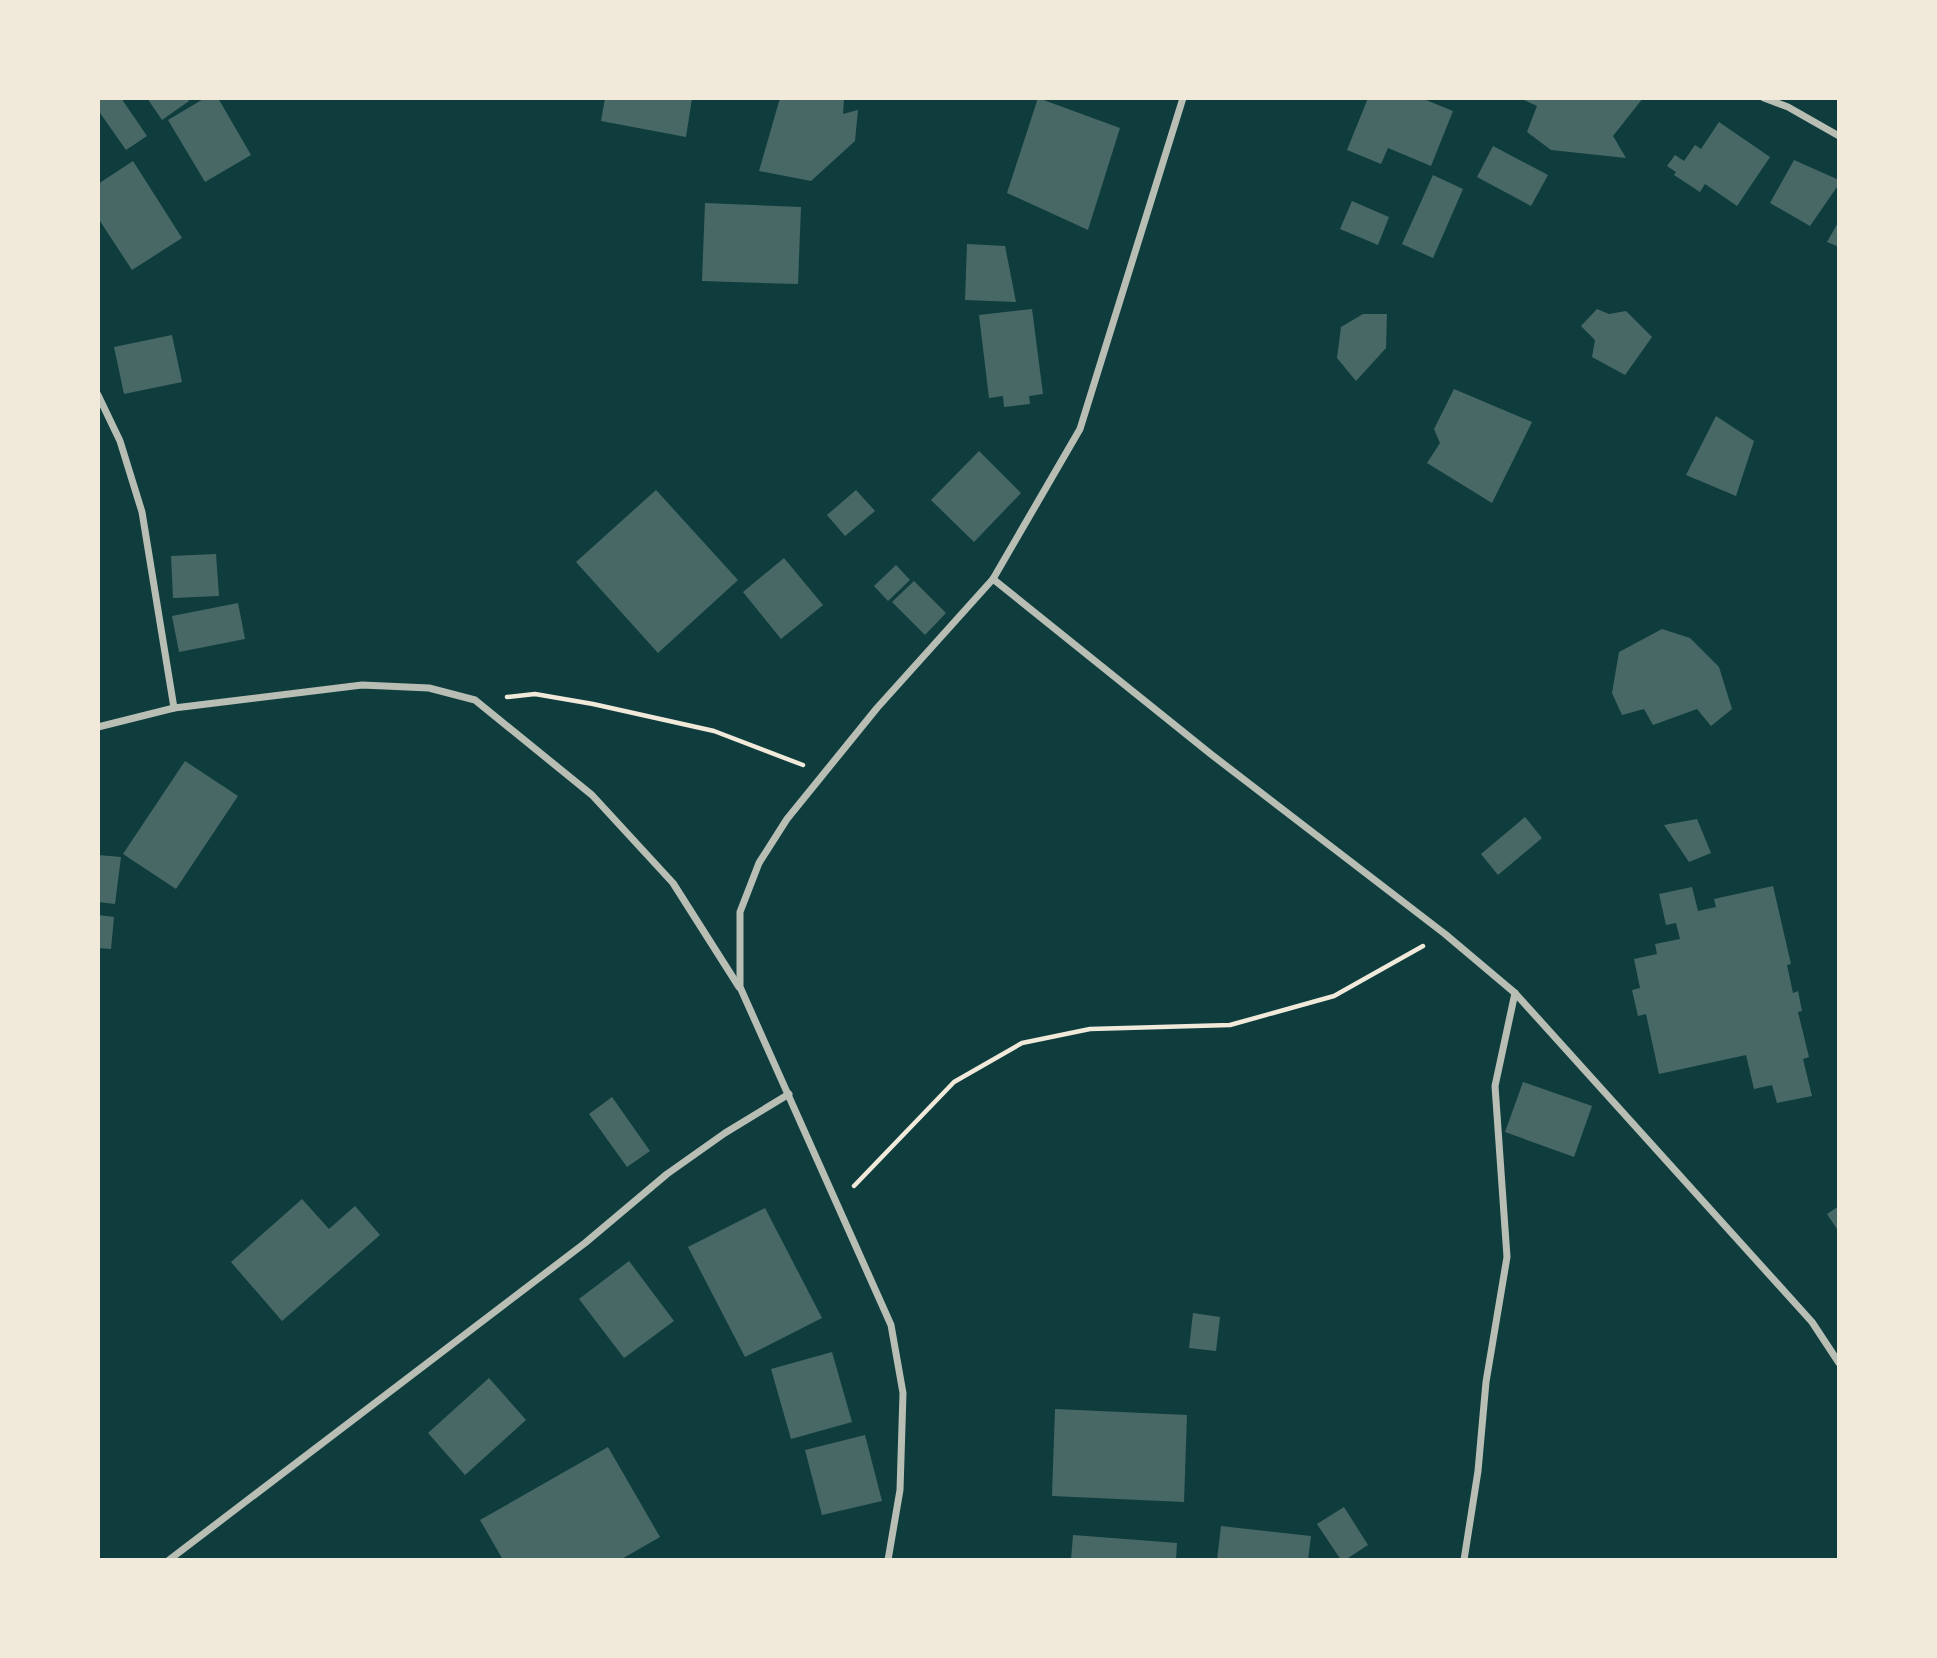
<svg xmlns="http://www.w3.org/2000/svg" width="1937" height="1658" font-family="'Fira Sans',sans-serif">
<rect width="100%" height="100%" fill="#0f3d3e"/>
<!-- building -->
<g fill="#486865">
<polygon points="98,98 121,98 147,136 126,150 98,110"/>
<polygon points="147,98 187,98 189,101 162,120"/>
<polygon points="205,98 218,98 251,155 205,182 168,120"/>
<polygon points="605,98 692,98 686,137 601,121"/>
<polygon points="780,98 844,98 843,114 858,110 855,141 811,181 759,171"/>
<polygon points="1038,98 1120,128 1088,230 1007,193"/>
<polygon points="1368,98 1421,98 1453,111 1431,166 1388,148 1381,164 1347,150"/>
<polygon points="1520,98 1643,98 1613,136 1626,158 1551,150 1527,132 1537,106"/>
<polygon points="1719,122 1770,157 1737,206 1705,184 1700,192 1674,175 1676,172 1667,166 1675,155 1684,161 1695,145 1701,149"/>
<polygon points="1493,146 1548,175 1531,206 1477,177"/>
<polygon points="1794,160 1839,180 1839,184 1810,226 1770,203"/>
<polygon points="133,161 182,238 132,270 98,218 98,184"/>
<polygon points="1433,175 1463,189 1433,258 1402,244"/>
<polygon points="1352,201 1389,217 1378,245 1340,229"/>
<polygon points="705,203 801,207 798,284 702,281"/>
<polygon points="1839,221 1839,247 1827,242"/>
<polygon points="967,244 1005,246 1016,302 965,300"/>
<polygon points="1032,309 1043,394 1029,396 1030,404 1004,407 1003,396 989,398 979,315"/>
<polygon points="1597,309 1609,314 1626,311 1652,337 1625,375 1592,357 1595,340 1581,326"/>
<polygon points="1363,314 1387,314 1386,348 1356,381 1337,358 1341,327"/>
<polygon points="172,335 182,382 124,394 114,347"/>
<polygon points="1454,389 1532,422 1492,503 1427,463 1440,443 1434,429"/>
<polygon points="1716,416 1754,441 1736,496 1686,475"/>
<polygon points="979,451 1021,493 974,542 931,500"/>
<polygon points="656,490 738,580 658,653 576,562"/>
<polygon points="856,490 875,511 845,536 827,515"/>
<polygon points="216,554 219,596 173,598 171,556"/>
<polygon points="784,558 823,605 781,639 743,592"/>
<polygon points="896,565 910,580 888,601 874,586"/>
<polygon points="914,581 946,613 925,635 892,602"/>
<polygon points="238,603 245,639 179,652 172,616"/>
<polygon points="1662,629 1690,638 1719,667 1732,709 1711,726 1697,709 1653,725 1644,709 1622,715 1612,693 1619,652"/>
<polygon points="185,761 238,796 176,889 123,854"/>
<polygon points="1525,817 1542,838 1498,875 1481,854"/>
<polygon points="1697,819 1711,853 1689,862 1664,825"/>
<polygon points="98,855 121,857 115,904 98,902"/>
<polygon points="1773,886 1791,964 1787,965 1793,993 1798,991 1802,1011 1798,1012 1809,1057 1803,1059 1812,1096 1777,1103 1772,1085 1754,1089 1746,1055 1659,1074 1646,1014 1638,1016 1632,990 1640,988 1634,959 1657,954 1655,944 1680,939 1676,923 1666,925 1659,894 1692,887 1698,911 1716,907 1714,899"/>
<polygon points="98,915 114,917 111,949 98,948"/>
<polygon points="1523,1082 1592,1106 1574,1157 1505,1132"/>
<polygon points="612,1097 650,1151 627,1167 589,1114"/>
<polygon points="302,1199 329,1229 355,1206 380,1235 282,1321 231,1262"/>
<polygon points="1839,1206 1839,1232 1827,1214"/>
<polygon points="765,1208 822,1318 745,1357 688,1247"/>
<polygon points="629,1261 674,1321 624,1358 579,1299"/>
<polygon points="1193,1313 1220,1317 1216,1351 1189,1348"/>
<polygon points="832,1352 852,1422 791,1439 771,1369"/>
<polygon points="489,1378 526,1420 465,1475 428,1433"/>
<polygon points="1055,1409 1187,1415 1184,1502 1052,1496"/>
<polygon points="865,1435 882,1501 822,1515 805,1450"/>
<polygon points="608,1447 660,1537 620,1560 503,1560 480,1520"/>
<polygon points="1344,1507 1368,1545 1345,1560 1341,1560 1317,1524"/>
<polygon points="1221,1526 1311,1536 1308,1560 1217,1560"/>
<polygon points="1073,1535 1177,1543 1176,1560 1071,1560"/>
</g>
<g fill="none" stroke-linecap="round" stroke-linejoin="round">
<!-- path -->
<g stroke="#f1e9da" stroke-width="4.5">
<polyline points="507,697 535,694 593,704 714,731 803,765"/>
<polyline points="854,1186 954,1082 1022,1043 1090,1029 1230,1025 1334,996 1423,946"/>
</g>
<!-- minor -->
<g stroke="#b8beb3" stroke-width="7">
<polyline points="1764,98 1788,107 1839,136"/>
<polyline points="98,395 120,441 142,512 174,708"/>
<polyline points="993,579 1212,755 1445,934 1515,993 1812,1322 1839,1363"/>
<polyline points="98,727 174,708 362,685 429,688 475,700 592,795 673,883 739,987"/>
<polyline points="169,1560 585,1243 667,1174 725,1133 789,1094"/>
<polyline points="888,1560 900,1490 903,1393 891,1325 740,987 740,912 759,863 787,819 877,708 993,579 1080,429 1183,98"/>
<polyline points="1464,1560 1478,1471 1486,1382 1507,1257 1495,1086 1515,993"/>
</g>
</g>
<!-- border -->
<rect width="1937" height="1658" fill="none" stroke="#f1e9da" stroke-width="200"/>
</svg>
